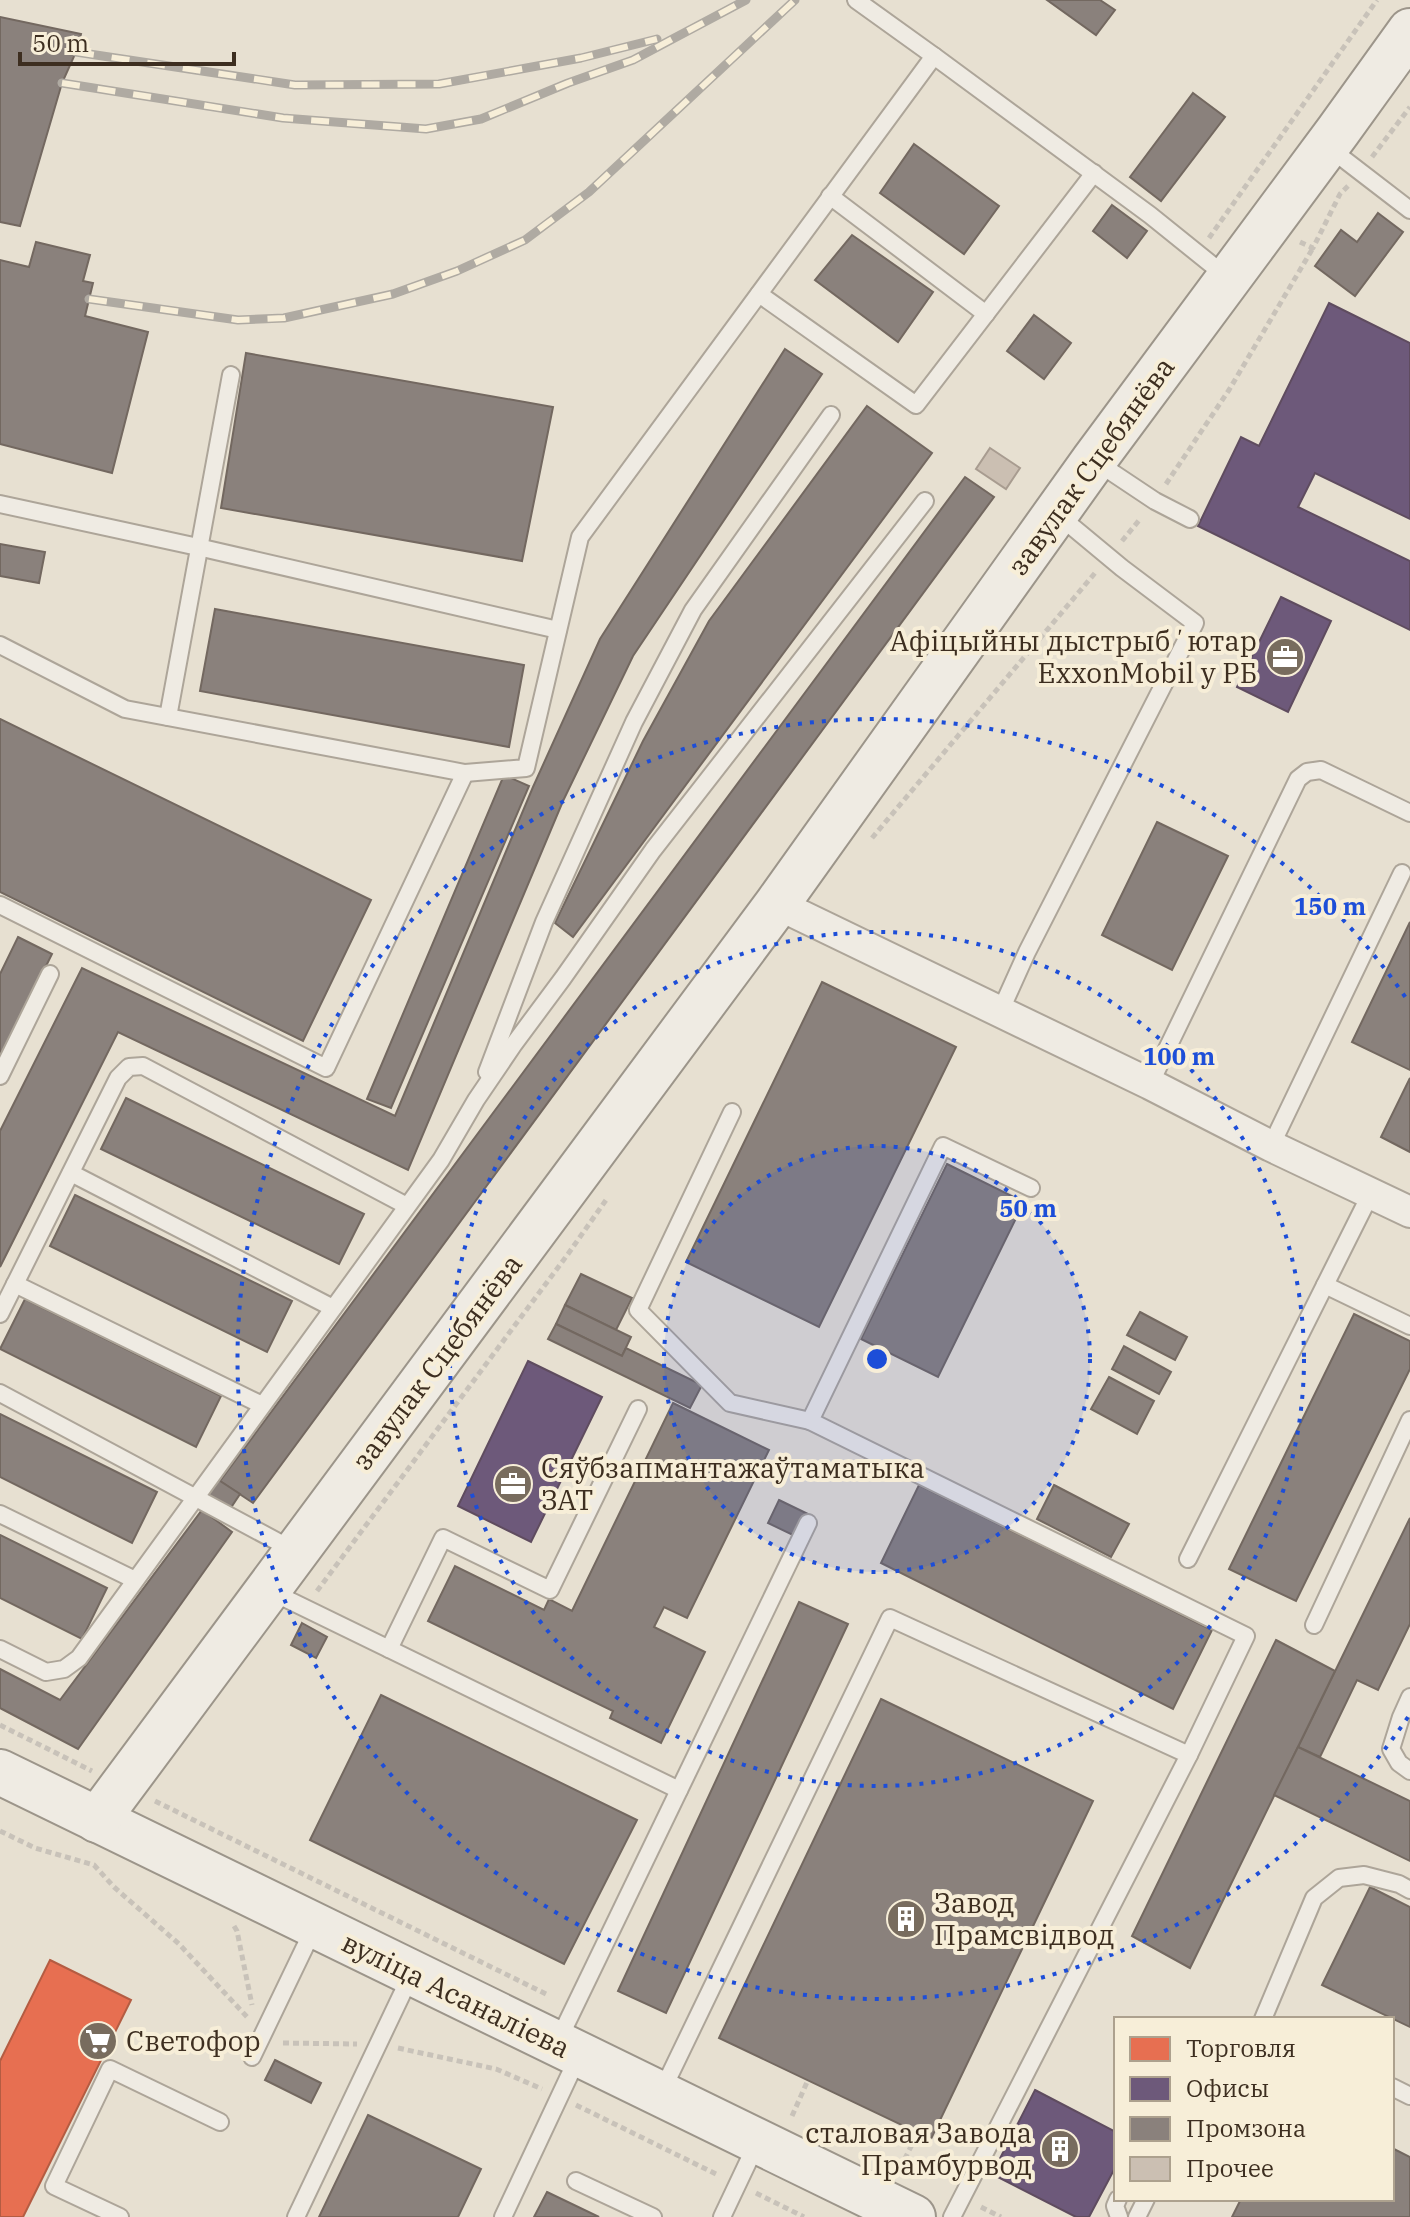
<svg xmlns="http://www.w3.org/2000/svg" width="1410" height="2217" font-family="'IBM Plex Serif',serif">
<rect width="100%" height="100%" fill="#e7e0d1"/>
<!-- shops -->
<polygon fill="#e76f51" stroke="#b45c42" stroke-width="2" points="50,1960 131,2000 23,2217 0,2217 0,2061"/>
<!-- offices -->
<g fill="#6d597a" stroke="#5f4c5f" stroke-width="2">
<polygon points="1329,303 1410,343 1410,519 1315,473 1298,507 1410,561 1410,630 1198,526 1241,437 1259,446"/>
<polygon points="1281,597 1331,621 1288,712 1237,687"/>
<polygon points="528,1361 602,1397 531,1542 458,1506"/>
<polygon points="1035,2090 1116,2132 1116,2166 1089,2217 1076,2217 992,2174"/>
</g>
<!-- industry -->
<g fill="#8a817c" stroke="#736860" stroke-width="2">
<polygon points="1047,0 1100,0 1115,10 1096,35"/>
<polygon points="0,17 81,34 76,52 62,83 20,226 0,222"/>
<polygon points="1193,93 1225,117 1161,201 1130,177"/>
<polygon points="914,144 999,206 964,254 880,193"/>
<polygon points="1112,205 1147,231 1127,258 1093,231"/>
<polygon points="1378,213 1403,232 1355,296 1315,266 1341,230 1357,242"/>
<polygon points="852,235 933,292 898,342 815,280"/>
<polygon points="36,242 90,255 83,281 93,283 85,316 148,332 112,473 0,444 0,260 29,267"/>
<polygon points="1034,315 1071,343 1044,379 1007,351"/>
<polygon points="785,349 822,374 633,656 563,801 408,1170 118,1032 0,1267 0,1131 82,968 395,1116 533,787 600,639"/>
<polygon points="246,353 553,407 522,561 221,508"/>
<polygon points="867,406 932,453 573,937 555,923 643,741 709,621"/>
<polygon points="965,477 994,497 253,1503 220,1481"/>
<polygon points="0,544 45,552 39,583 0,576"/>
<polygon points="215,609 524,665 509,747 200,691"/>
<polygon points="0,719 371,900 303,1041 0,892"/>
<polygon points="504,775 529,786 391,1108 367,1099"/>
<polygon points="1157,822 1228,856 1172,970 1102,935"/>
<polygon points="1410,922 1410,1070 1352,1042"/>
<polygon points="18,937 52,954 0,1059 0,974"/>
<polygon points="822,982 956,1047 819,1327 686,1262"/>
<polygon points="1410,1078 1410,1152 1381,1137"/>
<polygon points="126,1098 364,1214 339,1264 101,1149"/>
<polygon points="947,1164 1024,1202 938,1377 861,1339"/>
<polygon points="75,1195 292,1301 267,1352 50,1246"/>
<polygon points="581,1274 632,1298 616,1330 565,1305"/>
<polygon points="25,1299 221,1396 196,1447 0,1349"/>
<polygon points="565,1305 631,1337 622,1356 556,1324"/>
<polygon points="1140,1312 1187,1337 1175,1360 1127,1335"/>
<polygon points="1354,1314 1410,1341 1410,1369 1296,1601 1229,1569"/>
<polygon points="556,1324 622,1356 626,1348 702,1385 690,1408 548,1339"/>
<polygon points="1124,1346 1171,1372 1159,1394 1112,1369"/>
<polygon points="1109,1377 1154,1401 1137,1434 1091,1409"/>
<polygon points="673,1403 769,1450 687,1618 664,1607 654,1627 705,1652 661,1743 610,1718 613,1711 428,1621 455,1566 544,1610 549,1599 572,1611"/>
<polygon points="0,1414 157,1492 132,1543 0,1477"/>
<polygon points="217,1479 240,1494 230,1509 207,1494"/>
<polygon points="919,1485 1212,1630 1173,1709 881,1563"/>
<polygon points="1054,1485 1129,1524 1111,1557 1037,1519"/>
<polygon points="779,1500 808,1514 797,1537 768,1523"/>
<polygon points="202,1510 232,1532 78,1749 0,1708 0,1669 60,1700"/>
<polygon points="1410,1518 1410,1624 1378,1690 1357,1680 1320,1757 1298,1747"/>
<polygon points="0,1535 107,1588 82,1639 0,1598"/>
<polygon points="799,1602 848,1624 666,2013 618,1991"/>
<polygon points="302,1623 327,1637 316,1658 291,1645"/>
<polygon points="1276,1640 1335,1671 1190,1968 1132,1936"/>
<polygon points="381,1695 637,1820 564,1964 310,1840"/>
<polygon points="881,1699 1093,1801 931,2139 719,2038"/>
<polygon points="1298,1747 1410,1801 1410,1861 1274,1795"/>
<polygon points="1370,1887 1410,1907 1410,2027 1322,1985"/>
<polygon points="275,2060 321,2083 311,2103 265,2080"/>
<polygon points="368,2115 481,2169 458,2217 319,2217"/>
<polygon points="1392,2148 1410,2157 1410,2217 1232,2217 1241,2199 1392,2199"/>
<polygon points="547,2192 599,2217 534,2217"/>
</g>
<!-- building -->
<polygon fill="#cbbfb2" stroke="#a89c90" stroke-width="2" points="990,448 1020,468 1006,489 976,469"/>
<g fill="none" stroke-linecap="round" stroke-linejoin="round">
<!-- lane casing -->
<g stroke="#ada599" stroke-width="20">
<g id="lane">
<polyline points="856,0 934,56"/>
<polyline points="1328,147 1410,210"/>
<polyline points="830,196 986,314"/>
<polyline points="759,294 916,405 1094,173"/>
<polyline points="1095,461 1155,501 1190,519"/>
<polyline points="0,504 198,547 558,630"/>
<polyline points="0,645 125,709 465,773 526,768 580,537 934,56 1150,215 1227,277"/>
<polyline points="168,717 231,375"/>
<polyline points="0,905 326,1068 465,773"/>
<polyline points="1000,1012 1027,952 1195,623 1122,568 1057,514"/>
<polyline points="487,1072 544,922 634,722 693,610 831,415"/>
<polyline points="0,1076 50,974"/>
<polyline points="1150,1084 1298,779 1307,772 1321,770 1410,813"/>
<polyline points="732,1112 638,1310 730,1403 810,1421"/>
<polyline points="1271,1146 1402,873"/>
<polyline points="71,1173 333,1308"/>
<polyline points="1031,1188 943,1146 810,1421 1246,1636 1189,1755"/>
<polyline points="15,1284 262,1405"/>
<polyline points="1325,1285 1410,1326"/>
<polyline points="0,1314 118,1078 129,1067 143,1066 407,1206"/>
<polyline points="0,1393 295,1551"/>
<polyline points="0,1514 135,1580"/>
<polyline points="1188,1559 1371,1193"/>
<polyline points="270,1591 679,1790"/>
<polyline points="1314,1625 1410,1420"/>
<polyline points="0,1649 46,1672 64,1669 79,1658 441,1160 476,1100 514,1044 563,978 653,850 925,501"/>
<polyline points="389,1649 443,1538 550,1590 638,1409"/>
<polyline points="1410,1697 1401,1717 1391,1749 1399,1763 1410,1771"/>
<polyline points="1263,2019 1314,1898 1339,1878 1364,1875 1399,1884 1410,1890"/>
<polyline points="557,2043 808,1523"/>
<polyline points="252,2057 314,1928"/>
<polyline points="1392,2087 1410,2096"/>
<polyline points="661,2093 890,1618 1189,1755 952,2217"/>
<polyline points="576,2181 653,2217"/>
<polyline points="1118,2199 1115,2206 1119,2217"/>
<polyline points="120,2217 54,2186 110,2069 220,2122"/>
<polyline points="296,2217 411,1975"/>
<polyline points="503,2217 579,2055"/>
<polyline points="722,2217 757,2143"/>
<polyline points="1137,2217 1146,2199"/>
</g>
</g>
<!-- street casing -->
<g stroke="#ada599" stroke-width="34">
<polyline id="street" points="777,904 1150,1084 1271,1146 1410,1212"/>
</g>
<!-- secondary casing -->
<g stroke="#9c958a" stroke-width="48">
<g id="secondary">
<polyline points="0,1772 913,2217"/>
<polyline points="97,1820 777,904 1094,460 1338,131 1410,31"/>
</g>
</g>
<!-- path -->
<g stroke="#c8c2b9" stroke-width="5" stroke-dasharray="6 4" stroke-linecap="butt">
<polyline points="1372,157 1410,107"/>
<polyline points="1209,238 1377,0"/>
<polyline points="1300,242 1313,248 1340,194 1348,186"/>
<polyline points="1166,484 1229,390 1313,248"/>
<polyline points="1122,541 1141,518"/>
<polyline points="872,838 1095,573"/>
<polyline points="317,1591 568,1254 606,1200"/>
<polyline points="0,1725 92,1771"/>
<polyline points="155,1801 548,1995"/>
<polyline points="0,1831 35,1848 94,1865 114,1887 179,1944 249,2019"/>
<polyline points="234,1926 237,1931 252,2005"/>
<polyline points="283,2043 357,2044"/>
<polyline points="398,2048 496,2069 542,2089"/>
<polyline points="576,2105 718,2175"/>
<polyline points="792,2116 808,2080"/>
<polyline points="900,2168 918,2133"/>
<polyline points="756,2193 804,2217"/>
<polyline points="981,2207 1001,2217"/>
</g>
<!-- lane -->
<use href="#lane" stroke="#efebe3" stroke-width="16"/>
<!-- street -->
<use href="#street" stroke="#efebe3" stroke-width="30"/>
<!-- secondary -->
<use href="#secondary" stroke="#efebe3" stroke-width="44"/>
<!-- rail casing -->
<g stroke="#afaaa2" stroke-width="9">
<g id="rail">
<polyline points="76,52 295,85 439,84 581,58 657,39"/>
<polyline points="62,83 283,118 426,129 481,119 568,83 633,60 746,0"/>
<polyline points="89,299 238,320 284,318 393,294 457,271 525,240 589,192 795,0"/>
</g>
</g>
<!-- rail -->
<use href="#rail" stroke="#f7eed8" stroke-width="6" stroke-dasharray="18" stroke-linecap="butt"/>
</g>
<!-- distance rings -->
<circle cx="877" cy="1359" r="213" fill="#1d4ed8" fill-opacity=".12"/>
<g fill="none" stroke="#1d4ed8" stroke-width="4" stroke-dasharray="4 8">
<circle cx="877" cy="1359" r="213"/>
<circle cx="877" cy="1359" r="427"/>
<path d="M1408 1717A640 640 0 1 1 1408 1001"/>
</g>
<!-- icons -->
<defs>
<g id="office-disc" transform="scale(2)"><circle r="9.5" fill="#786c5e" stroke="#f7eed8"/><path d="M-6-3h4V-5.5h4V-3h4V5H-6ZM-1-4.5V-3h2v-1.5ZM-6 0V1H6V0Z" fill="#fff"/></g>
<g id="building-disc" transform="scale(2)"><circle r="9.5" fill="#786c5e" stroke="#f7eed8"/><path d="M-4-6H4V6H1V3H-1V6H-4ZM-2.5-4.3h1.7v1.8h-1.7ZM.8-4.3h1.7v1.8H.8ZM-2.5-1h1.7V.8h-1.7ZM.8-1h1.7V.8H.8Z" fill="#fff"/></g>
<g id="supermarket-disc" transform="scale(2)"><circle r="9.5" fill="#786c5e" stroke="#f7eed8"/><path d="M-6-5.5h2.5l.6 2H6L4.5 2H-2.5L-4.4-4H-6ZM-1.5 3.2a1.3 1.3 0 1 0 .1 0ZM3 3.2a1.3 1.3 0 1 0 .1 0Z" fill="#fff"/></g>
</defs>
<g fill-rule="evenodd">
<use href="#office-disc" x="1285" y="657"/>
<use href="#office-disc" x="513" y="1484"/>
<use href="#building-disc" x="906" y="1919"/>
<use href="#supermarket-disc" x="98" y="2041"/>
<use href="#building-disc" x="1060" y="2149"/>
</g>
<g text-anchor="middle" stroke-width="8" stroke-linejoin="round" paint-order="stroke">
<!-- street labels -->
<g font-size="28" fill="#3d2e20" stroke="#f7eed8">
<text transform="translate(1091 466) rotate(-54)" y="10">завулак Сцебянёва</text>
<text transform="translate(437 1362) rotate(-53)" y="10">завулак Сцебянёва</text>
<text transform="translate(456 1995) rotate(26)" y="10">вуліца Асаналіева</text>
</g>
<!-- poi labels -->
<g font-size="28" fill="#3d2e20" stroke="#f7eed8" text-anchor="start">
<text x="1257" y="651" text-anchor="end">Афіцыйны дыстрыбʼютар<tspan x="1257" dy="32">ExxonMobil у РБ</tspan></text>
<text x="541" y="1478">Сяўбзапмантажаўтаматыка<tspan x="541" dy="32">ЗАТ</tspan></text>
<text x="934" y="1913">Завод<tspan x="934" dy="32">Прамсвідвод</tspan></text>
<text x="126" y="2051">Светофор</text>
<text x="1032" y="2143" text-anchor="end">сталовая Завода<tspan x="1032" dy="32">Прамбурвод</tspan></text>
</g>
</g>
<circle cx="877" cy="1359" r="12" fill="#1d4ed8" stroke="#f7eed8" stroke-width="4"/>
<g font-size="24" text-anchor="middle" font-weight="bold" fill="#1d4ed8" stroke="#f7eed8" stroke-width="8" stroke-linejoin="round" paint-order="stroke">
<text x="1330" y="915">150 m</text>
<text x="1179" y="1065">100 m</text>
<text x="1028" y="1217">50 m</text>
</g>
<!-- legend -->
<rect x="1114" y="2017" width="280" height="184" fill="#f7eed8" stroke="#ada18e" stroke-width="2"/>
<rect x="1130" y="2037" width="40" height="24" fill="#e76f51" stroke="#ada18e" stroke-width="2"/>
<text x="1186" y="2057" font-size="24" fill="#3d2e20">Торговля</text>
<rect x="1130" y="2077" width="40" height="24" fill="#6d597a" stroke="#ada18e" stroke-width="2"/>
<text x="1186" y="2097" font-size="24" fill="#3d2e20">Офисы</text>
<rect x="1130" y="2117" width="40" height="24" fill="#8a817c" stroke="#ada18e" stroke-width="2"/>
<text x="1186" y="2137" font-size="24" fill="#3d2e20">Промзона</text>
<rect x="1130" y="2157" width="40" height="24" fill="#cbbfb2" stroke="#ada18e" stroke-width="2"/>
<text x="1186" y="2177" font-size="24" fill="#3d2e20">Прочее</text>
<!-- scale -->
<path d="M20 52v12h214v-12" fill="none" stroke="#3d2e20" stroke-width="4"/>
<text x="32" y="52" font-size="24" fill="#3d2e20" stroke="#f7eed8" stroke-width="6" paint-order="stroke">50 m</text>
</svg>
